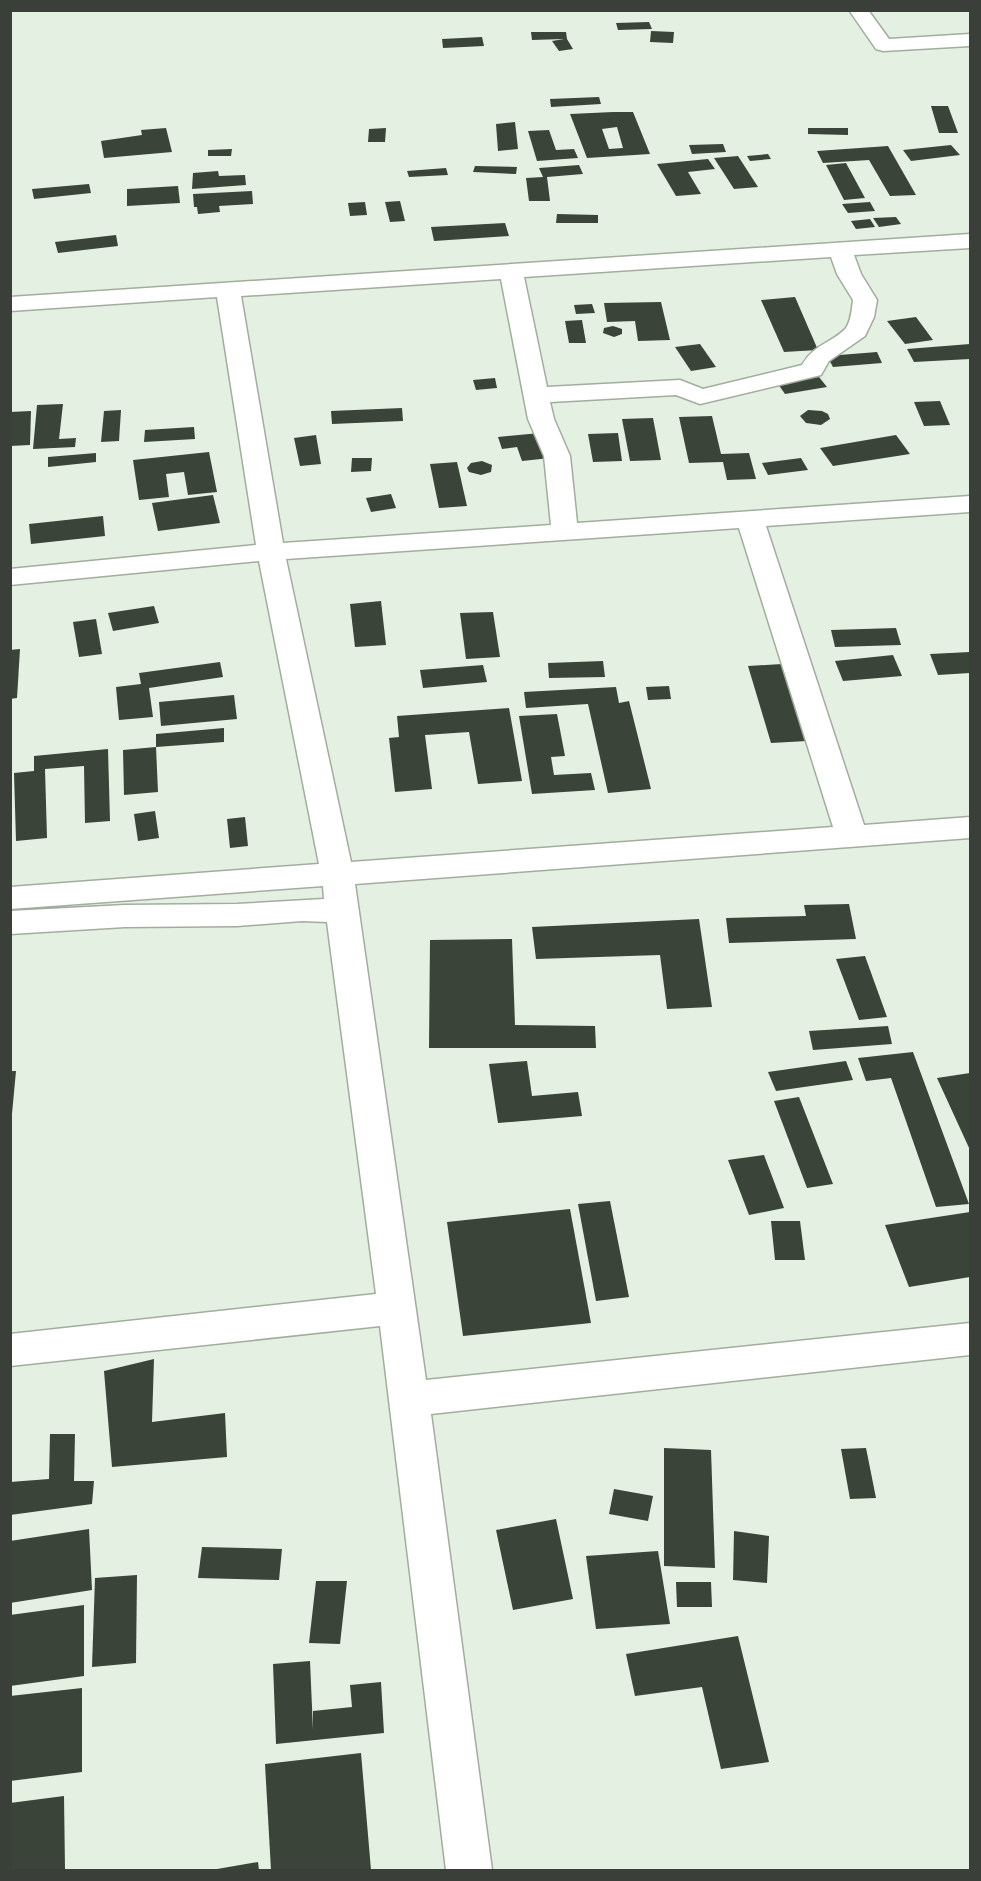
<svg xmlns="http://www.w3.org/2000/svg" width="981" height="1881" font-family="'Crimson Pro',serif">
<rect width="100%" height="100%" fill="#e4f0e1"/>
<!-- building -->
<g fill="#3a4438" fill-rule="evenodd">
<polygon points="649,22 652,29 618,30 616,23"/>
<polygon points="651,31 674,32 673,43 650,42"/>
<polygon points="531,32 566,32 567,39 573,49 559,51 552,41 564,39 532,40"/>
<polygon points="482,37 484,46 443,48 442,39"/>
<polygon points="599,97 601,104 551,107 550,99"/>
<polygon points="931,106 948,106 958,133 939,133"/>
<path d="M613 112H633L650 154 587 158 570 114ZM617 127 623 148 609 149 602 129Z"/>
<polygon points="515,122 518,149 498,151 496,124"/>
<polygon points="166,128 172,152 104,158 101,141 142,135 141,130"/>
<polygon points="386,128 385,142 368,142 369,129"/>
<polygon points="808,128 848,128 848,135 808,134"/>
<polygon points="549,130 556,150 574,149 578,158 537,161 528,131"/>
<polygon points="723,144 726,152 692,154 689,145"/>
<polygon points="951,145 960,155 911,161 903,150"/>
<polygon points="888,146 916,195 890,196 869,160 823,163 817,151"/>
<polygon points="232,149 231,156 208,156 208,150"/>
<polygon points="768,154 771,159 750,161 747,156"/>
<polygon points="738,156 758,187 734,189 714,158"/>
<polygon points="708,159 715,169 688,172 701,194 676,196 657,164"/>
<polygon points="846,163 865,198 844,200 826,165"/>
<polygon points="579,165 583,174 547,177 550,201 529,201 526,178 543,177 539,168"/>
<polygon points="475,166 517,167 516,174 473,172"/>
<polygon points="446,168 448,175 409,177 407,171"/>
<polygon points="218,171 219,176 245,175 246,185 192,189 193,173"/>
<polygon points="89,184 91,193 34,199 32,189"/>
<polygon points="178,186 180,203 127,206 127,189"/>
<polygon points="252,191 253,204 219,206 220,212 198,214 197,207 194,207 193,194"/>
<polygon points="400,201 405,221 390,222 385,202"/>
<polygon points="365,202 367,215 350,216 348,203"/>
<polygon points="870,202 875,211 848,213 842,204"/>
<polygon points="557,214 598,215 598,223 556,223"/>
<polygon points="896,217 901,224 879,227 873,218"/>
<polygon points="870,219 875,227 856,229 851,221"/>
<polygon points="505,223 509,236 434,241 431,227"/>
<polygon points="116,235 118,246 58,253 55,242"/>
<polygon points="795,297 818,350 784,352 761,300"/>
<polygon points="661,302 670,340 638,341 635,321 607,322 604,303"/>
<polygon points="592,304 595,313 576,314 574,305"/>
<polygon points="916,317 933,340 905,344 887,321"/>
<polygon points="582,320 586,343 569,343 565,321"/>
<polygon points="613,326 622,329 622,334 614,337 603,333 604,328"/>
<polygon points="700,344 716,367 691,371 675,347"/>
<polygon points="970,344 970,359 914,362 907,349"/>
<polygon points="877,352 882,363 833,367 827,356"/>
<polygon points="819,377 827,387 785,394 778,384"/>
<polygon points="495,378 497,388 476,390 473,380"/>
<polygon points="940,401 950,425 924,426 914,402"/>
<polygon points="63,404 59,439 76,438 75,447 33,449 37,405"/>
<polygon points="402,408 403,421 332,424 331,411"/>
<polygon points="121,410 119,441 101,442 104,411"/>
<polygon points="808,410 822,411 828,414 830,419 821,425 806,423 800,416"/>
<polygon points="31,411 30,445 10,446 10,412"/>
<polygon points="712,416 721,454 749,453 756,479 727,480 723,462 689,463 679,417"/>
<polygon points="653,418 661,460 630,461 622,419"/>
<polygon points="194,427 195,439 144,442 145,430"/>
<polygon points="540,433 550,458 522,461 517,447 502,449 498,437"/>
<polygon points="618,433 622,461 593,462 588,434"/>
<polygon points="316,435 321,464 300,466 294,438"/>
<polygon points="896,435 910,454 833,466 820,448"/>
<polygon points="209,452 217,492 188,495 184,472 166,474 169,497 139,500 133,460"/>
<polygon points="96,453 96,462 48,467 48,457"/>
<polygon points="352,458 372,458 371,471 351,472"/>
<polygon points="801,458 808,470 768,475 762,463"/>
<polygon points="482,461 492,465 491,472 481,475 469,472 467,468 471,463"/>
<polygon points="457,462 467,506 439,508 430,464"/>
<polygon points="391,494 396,508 371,512 366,498"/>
<polygon points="213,495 220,523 158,531 152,503"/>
<polygon points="103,516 105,536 31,544 29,524"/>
<polygon points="381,601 386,645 355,647 350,604"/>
<polygon points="154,606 159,623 113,631 108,613"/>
<polygon points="493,612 500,657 466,659 460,613"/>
<polygon points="96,619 102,654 79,657 73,622"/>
<polygon points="896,628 901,645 835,647 831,630"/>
<polygon points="20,649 17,698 10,699 10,650"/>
<polygon points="970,652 970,673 938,675 930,654"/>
<polygon points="893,655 902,676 843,681 835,661"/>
<polygon points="603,661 605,677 549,678 548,663"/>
<polygon points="220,662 223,677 149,688 153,717 119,720 116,687 141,684 139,673"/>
<polygon points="782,664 807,741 771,743 748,666"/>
<polygon points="483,665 487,682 423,688 420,670"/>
<polygon points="669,686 671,699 648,700 646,687"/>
<polygon points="616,687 619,703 629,701 651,789 608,793 588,704 526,708 524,692"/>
<polygon points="234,695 237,719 161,726 159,702"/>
<polygon points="509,708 522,781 478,784 469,732 425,735 432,789 395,792 389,738 399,737 397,716"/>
<polygon points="557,714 565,756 551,757 554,775 591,773 595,790 532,794 519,716"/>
<polygon points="224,728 224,742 156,747 156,734"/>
<polygon points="156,747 158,792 124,795 123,750"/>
<polygon points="108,749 110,821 85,823 84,766 45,769 47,838 16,841 14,773 34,771 34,756"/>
<polygon points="155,811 159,838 138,841 134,814"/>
<polygon points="245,817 248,846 230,848 227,819"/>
<polygon points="849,904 856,939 729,943 726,918 806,916 804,905"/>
<polygon points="699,919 712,1007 667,1009 660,955 536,959 532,927"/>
<polygon points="512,939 515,1025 595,1026 596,1048 429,1048 430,940"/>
<polygon points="865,956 887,1017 859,1020 836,959"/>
<polygon points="888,1026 892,1044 813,1050 809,1031"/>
<polygon points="913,1052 969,1204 936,1207 891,1078 866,1081 858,1058"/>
<polygon points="527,1061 532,1096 578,1092 582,1116 498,1123 489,1064"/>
<polygon points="846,1061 853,1080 776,1091 768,1072"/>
<polygon points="10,1071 16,1071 12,1114 10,1114"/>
<polygon points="970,1073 970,1150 937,1078"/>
<polygon points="799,1097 833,1184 807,1188 774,1101"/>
<polygon points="764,1155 784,1208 749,1215 728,1160"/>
<polygon points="610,1201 629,1297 596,1301 578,1204"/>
<polygon points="570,1209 591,1323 463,1336 447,1222"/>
<polygon points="970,1212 970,1277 909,1287 885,1225"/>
<polygon points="771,1221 800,1221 805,1260 775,1260"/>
<polygon points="154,1359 152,1422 225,1413 227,1457 112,1467 104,1371"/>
<polygon points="50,1434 75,1434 74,1481 94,1481 92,1504 10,1515 10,1482 49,1479"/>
<polygon points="664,1448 711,1450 715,1568 664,1566"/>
<polygon points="866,1448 876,1498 850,1499 841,1449"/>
<polygon points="614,1489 653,1496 648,1521 609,1514"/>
<polygon points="556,1519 573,1599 513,1610 496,1530"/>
<polygon points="89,1529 92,1590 10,1603 10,1541"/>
<polygon points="734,1531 769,1536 767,1583 733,1580"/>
<polygon points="202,1547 282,1549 279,1580 198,1578"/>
<polygon points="658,1551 670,1624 596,1629 586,1556"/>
<polygon points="137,1575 136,1663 92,1667 95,1578"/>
<polygon points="316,1581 347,1581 340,1644 309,1643"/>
<polygon points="676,1582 711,1582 712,1607 677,1607"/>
<polygon points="84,1605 84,1676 10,1686 10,1615"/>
<polygon points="738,1636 769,1762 721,1769 702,1687 635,1696 626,1654"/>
<polygon points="310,1661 313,1730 313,1711 352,1707 350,1685 381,1682 384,1733 276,1744 273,1664"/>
<polygon points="82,1688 82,1772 10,1781 10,1696"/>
<polygon points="361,1753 371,1870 271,1870 265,1764"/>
<polygon points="64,1796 65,1870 10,1870 10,1803"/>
<polygon points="258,1862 259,1870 217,1870 217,1869"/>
</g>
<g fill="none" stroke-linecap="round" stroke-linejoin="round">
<!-- minor casing -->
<g stroke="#a2ad9f" stroke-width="3">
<g id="minor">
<polygon points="849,10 868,10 889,39 970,34 970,46 883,51 876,49"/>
<path d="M970 234V248L854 255 861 274 877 300 874 317 865 336 829 361 821 375 700 404 676 395 550 402 554 419 570 456 577 523 970 496V512L766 526 864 825 970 817V838L355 884 426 1380 970 1323V1355L431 1414 492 1870H446L380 1326 10 1366V1334L376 1294 327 922 302 921 237 926 125 927 10 934V911L125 905 237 904 324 899 323 886 10 909V887L319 864 259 561 10 585V569L256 545 217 297 10 311V297ZM831 257 837 274 853 300C852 308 851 321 846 328 832 343 814 344 802 365L703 389 680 380 547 387 524 277ZM501 279 528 419 544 456 551 525 283 543 241 296ZM739 528 833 827 351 862 286 559Z"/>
</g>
</g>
<!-- minor -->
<use href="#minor" fill="#fff" fill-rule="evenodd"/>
</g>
<!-- border -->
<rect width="981" height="1881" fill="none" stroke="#3a3f39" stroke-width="24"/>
</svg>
